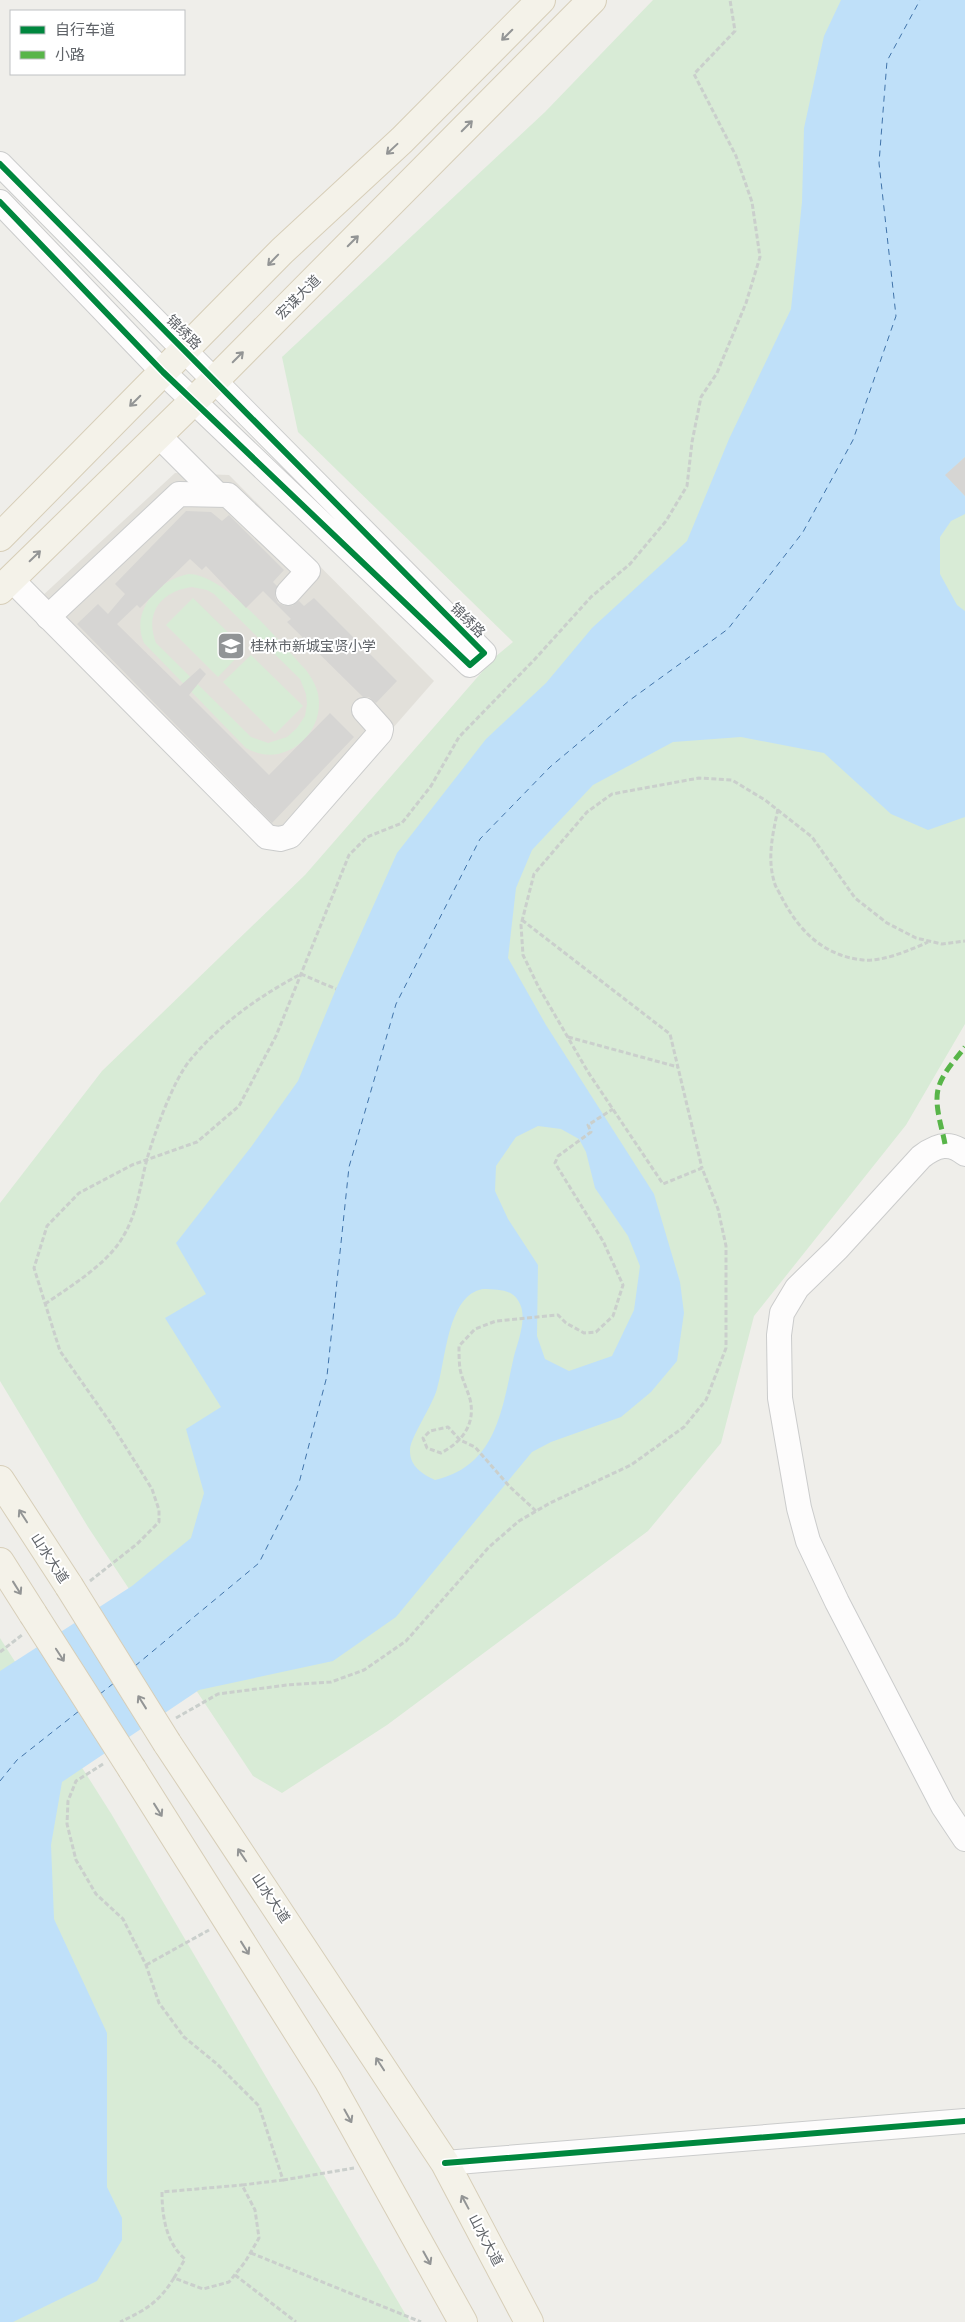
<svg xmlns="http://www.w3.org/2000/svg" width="965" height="2322" font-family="'Titillium Web','Noto Sans SC',sans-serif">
<rect width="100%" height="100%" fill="#efeeea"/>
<!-- education -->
<polygon fill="#e2e0da" points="175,473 229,475 434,681 294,841 265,845 27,610"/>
<!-- green -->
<g fill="#d8ebd6" fill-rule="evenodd">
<polygon points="653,0 965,0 965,1024 906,1125 754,1316 721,1443 648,1531 387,1725 282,1793 253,1776 88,1527 0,1381 0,1203 102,1071 305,875 495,657 513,642 298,432 282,357 545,112"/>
<path d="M189 574C226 575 280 643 306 670 311 677 316 685 318 694 326 734 283 770 246 748L144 643C130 612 158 579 189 574ZM192 587 207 590 214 594 300 679 306 694 307 704 305 716 297 728 287 737 268 743 251 737 156 643C144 612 162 591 192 587Z"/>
<polygon points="193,598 245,649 218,677 166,625"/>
<polygon points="251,655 303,706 275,734 223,682"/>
<polygon points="0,1638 112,1815 410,2322 0,2322"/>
</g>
<!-- water -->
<path fill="#bfe0f9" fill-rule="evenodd" d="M841 0H965V457L946 475 965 496V514L951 521 940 537V574L957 605 965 611V817L928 830 891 814 824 753 741 737 673 742 593 785 532 850 516 888 508 958 546 1025 654 1194 680 1282 684 1313 677 1361 651 1392 621 1417 551 1442 532 1452 396 1617 333 1661 199 1690 62 1782 51 1845 54 1919 107 2033V2187L122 2218V2240L97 2281 13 2322H0V1671L132 1586 191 1538 204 1493 186 1429 221 1407 165 1318 206 1294 176 1243 251 1147 298 1081 336 989 397 853 486 739 546 683 592 628 687 541 729 439 791 309 802 202 804 128 824 36ZM538 1126 561 1129 579 1139 586 1152 595 1188 628 1236 640 1266 634 1310 612 1356 569 1371 545 1359 537 1336 538 1265 508 1219 495 1191 496 1166 516 1137ZM483 1289C498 1290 513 1288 520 1304 527 1319 518 1341 514 1356 502 1409 497 1466 435 1480 422 1474 409 1466 410 1449 411 1437 433 1404 437 1389 446 1361 447 1295 483 1289Z"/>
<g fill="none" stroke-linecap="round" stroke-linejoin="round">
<!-- ferry -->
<g stroke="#4174aa" stroke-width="1" stroke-dasharray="6 5" stroke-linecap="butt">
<polyline points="135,1666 259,1563 299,1483 327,1376 349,1167 396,1004 480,839 550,767 630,700 728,629 803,532 853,440 896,316 879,163 887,61 920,0"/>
<polyline points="100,1694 114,1683"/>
<polyline points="0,1781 17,1760 79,1711"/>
</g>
</g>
<!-- building -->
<g fill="#d6d5d3">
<polygon points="965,457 965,496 945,475"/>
<polygon points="186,511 211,512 222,521 229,515 284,570 273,582 277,586 275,597 278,603 285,606 292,606 299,601 304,606 314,598 397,681 376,703 369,697 363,697 287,622 291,619 263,591 246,608 206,566 202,570 190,559 140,608 137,605 117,624 180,686 200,668 206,674 189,695 269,775 330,713 354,737 272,823 77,624 98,604 108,614 125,594 115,584"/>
</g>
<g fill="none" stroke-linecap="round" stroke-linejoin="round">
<!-- minor casing -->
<g stroke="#cbcccc" stroke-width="26">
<g id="minor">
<polyline points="0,164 484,653 470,665 163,372 0,202"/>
<polyline points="158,435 217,494"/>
<polyline points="11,579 267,837 280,839 290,836 380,733 381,729 364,710"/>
<polyline points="48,617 179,494 228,495 308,571 288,593"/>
<path d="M965 1154C950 1141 936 1145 921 1157L837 1249 797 1288 782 1313 779 1335 780 1398 799 1508 808 1541 837 1602 943 1806 965 1839"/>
<polyline points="445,2163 965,2121"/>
</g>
</g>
<!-- major casing -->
<g stroke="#d7ceb8" stroke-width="30">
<g id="major">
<polyline points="0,537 282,251 402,140 541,0"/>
<polyline points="0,590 214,381 592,0"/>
<polyline points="0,1480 69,1586"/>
<polyline points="0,1562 33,1614"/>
<polyline points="167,1743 445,2163 529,2322"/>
<polyline points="132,1769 328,2080 463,2322"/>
</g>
</g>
<!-- path -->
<g stroke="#cacfcc" stroke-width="3" stroke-dasharray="5 2.5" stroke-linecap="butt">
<path d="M778 809C773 833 767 857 774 881 775 887 780 893 782 898 799 931 824 956 863 960 883 962 910 950 928 942"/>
<polyline points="522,920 670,1034 702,1168"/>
<polyline points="568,1037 678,1067"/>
<path d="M45 1304C71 1286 109 1263 124 1235 138 1211 140 1185 147 1159 155 1132 173 1080 191 1059 221 1023 261 995 301 974L336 989"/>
<path d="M536 1511 510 1487 475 1447 460 1440 448 1427 430 1431 423 1438 427 1448 441 1453C462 1442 476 1424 470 1399 467 1389 462 1379 460 1369 459 1361 459 1353 459 1346L475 1329 496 1321 558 1315 566 1323 584 1333 596 1332 613 1316 623 1285 603 1241 555 1163 558 1156 591 1132 588 1125 613 1109"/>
<polyline points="90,1581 137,1544 159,1522 159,1510 152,1489 112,1425 60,1351 34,1268 47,1226 79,1193 132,1165 197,1142 239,1106 276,1036 349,855 367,837 402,823 431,786 459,737 535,659 591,597 630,564 666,521 687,486 692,442 701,397 717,373 746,303 760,257 752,202 736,156 694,74 735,31 730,0"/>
<polyline points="0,1652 22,1635"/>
<polyline points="176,1718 218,1694 287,1685 331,1682 364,1670 406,1641 489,1547 519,1521 550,1503 631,1465 684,1427 706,1400 726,1348 726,1246 718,1209 702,1168 663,1184 588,1072 538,986 523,955 521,925 534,874 587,812 612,794 699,778 732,780 765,800 812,837 855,898 887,923 916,938 942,944 965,941"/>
<path d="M103 1764 76 1781 68 1801 67 1824 76 1860 96 1894 123 1919 146 1965 159 2003 184 2037 217 2064 259 2106 283 2180 242 2185 255 2210 259 2238 245 2262 229 2282 203 2289 174 2278C159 2302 146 2310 120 2322"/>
<polyline points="146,1965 209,1930"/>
<polyline points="283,2180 354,2168"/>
<polyline points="251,2253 421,2322"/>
<polyline points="235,2275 296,2322"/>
<path d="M174 2278 185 2259C166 2243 162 2216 162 2192L242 2185"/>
</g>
<!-- minor -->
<use href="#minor" stroke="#fdfcfc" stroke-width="24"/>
<!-- major -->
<use href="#major" stroke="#f4f2e9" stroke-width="28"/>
<!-- major-bridge casing -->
<g stroke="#d7ceb8" stroke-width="30" stroke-linecap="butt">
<g id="major-bridge">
<polyline points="69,1586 167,1743"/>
<polyline points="33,1614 132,1769"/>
</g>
</g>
<!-- major-bridge -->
<use href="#major-bridge" stroke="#f4f2e9" stroke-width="28"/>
<!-- quiet -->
<path stroke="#58b549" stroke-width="5" stroke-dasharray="10 5" stroke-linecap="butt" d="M945 1144C942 1127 933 1103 939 1086 944 1071 956 1059 965 1047"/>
<!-- cycleway casing -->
<g stroke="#fff" stroke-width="9">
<g id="cycleway">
<polyline points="0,164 484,653 470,665 163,372 0,202"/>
<polyline points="445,2163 965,2121"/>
</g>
</g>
<!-- cycleway -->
<use href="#cycleway" stroke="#00873e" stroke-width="6"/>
</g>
<!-- one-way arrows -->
<defs><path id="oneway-shaft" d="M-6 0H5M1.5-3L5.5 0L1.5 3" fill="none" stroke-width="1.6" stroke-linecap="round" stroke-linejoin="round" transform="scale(1.25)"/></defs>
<g stroke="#939595">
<use href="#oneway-shaft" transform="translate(507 35) rotate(135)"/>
<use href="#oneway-shaft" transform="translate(467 126) rotate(-45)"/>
<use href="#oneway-shaft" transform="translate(392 149) rotate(137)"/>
<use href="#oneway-shaft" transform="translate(353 241) rotate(-45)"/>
<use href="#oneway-shaft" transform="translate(273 260) rotate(134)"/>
<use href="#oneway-shaft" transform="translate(238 357) rotate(-45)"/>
<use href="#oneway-shaft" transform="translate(135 401) rotate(135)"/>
<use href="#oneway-shaft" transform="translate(35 556) rotate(-44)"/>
<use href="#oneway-shaft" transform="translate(23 1516) rotate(-123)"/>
<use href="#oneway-shaft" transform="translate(17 1588) rotate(58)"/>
<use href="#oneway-shaft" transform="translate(60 1655) rotate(57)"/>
<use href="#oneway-shaft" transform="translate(142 1702) rotate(-122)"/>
<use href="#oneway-shaft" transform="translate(158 1810) rotate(58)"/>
<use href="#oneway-shaft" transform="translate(242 1855) rotate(-124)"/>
<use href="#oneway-shaft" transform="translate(245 1948) rotate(58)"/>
<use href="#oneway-shaft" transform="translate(380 2064) rotate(-123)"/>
<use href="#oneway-shaft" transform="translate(348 2116) rotate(61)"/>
<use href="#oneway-shaft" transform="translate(465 2202) rotate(-118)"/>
<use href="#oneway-shaft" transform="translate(427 2258) rotate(61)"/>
</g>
<!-- icons -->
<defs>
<g id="school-square" transform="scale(1.4375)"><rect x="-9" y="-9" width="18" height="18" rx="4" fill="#919496" stroke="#fff"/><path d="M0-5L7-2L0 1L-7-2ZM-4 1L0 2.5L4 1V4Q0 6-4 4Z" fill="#fff"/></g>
</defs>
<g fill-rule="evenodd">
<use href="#school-square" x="231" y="646"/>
</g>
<g text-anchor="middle" stroke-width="4" stroke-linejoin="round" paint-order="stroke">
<!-- street labels -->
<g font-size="14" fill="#5f6368" stroke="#fff">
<text transform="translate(298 297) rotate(-45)" y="5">宏谋大道</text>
<text transform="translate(184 332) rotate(45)" y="5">锦绣路</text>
<text transform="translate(468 620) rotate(45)" y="5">锦绣路</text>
<text transform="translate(50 1558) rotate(57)" y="5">山水大道</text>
<text transform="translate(271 1898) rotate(56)" y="5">山水大道</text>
<text transform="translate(486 2240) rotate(62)" y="5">山水大道</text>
</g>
<!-- poi labels -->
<g font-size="14" fill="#5f6368" stroke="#fff" text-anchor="start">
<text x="250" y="651">桂林市新城宝贤小学</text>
</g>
</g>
<!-- legend -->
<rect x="10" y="10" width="175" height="65" fill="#ffffff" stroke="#bfc1c3"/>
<rect x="20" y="26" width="25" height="8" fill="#00873e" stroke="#bfc1c3"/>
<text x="55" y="35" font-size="15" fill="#5f6368">自行车道</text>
<rect x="20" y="51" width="25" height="8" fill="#58b549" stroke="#bfc1c3"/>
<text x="55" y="60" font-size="15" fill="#5f6368">小路</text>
</svg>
